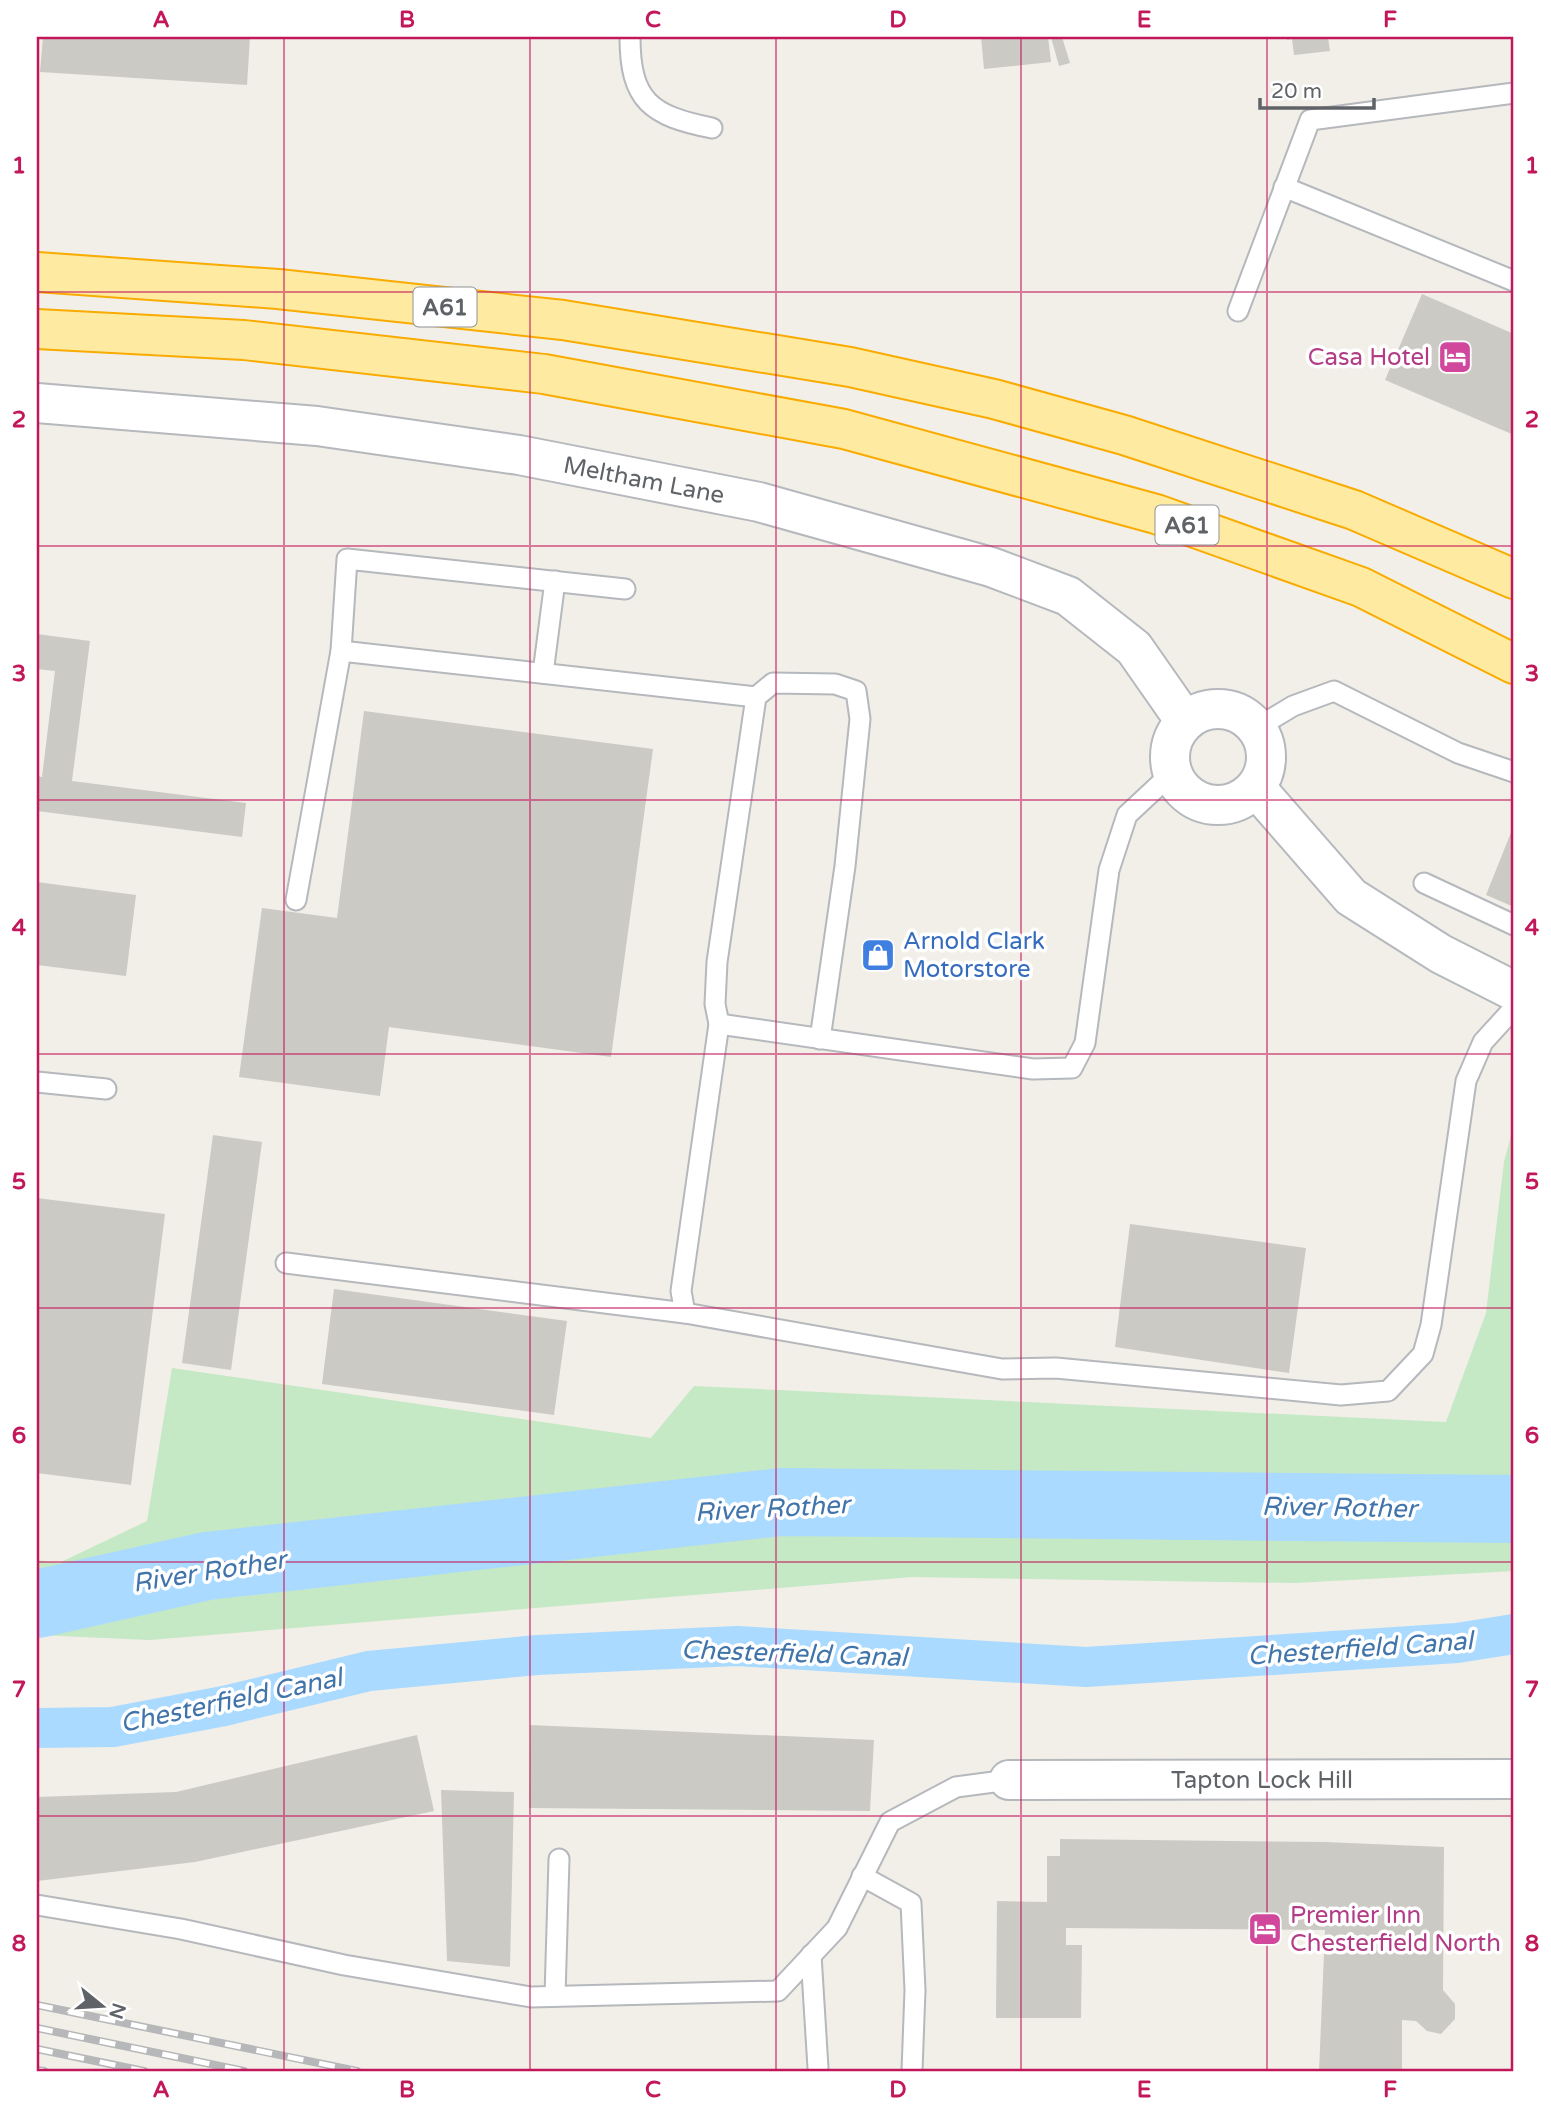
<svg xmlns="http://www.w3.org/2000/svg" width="1551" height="2108" font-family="'Varela Round',sans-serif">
<rect width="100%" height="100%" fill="#f1efe8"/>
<!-- green -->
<polygon fill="#c5e8c5" points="1514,1124 1514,1571 1295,1583 912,1577 149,1640 37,1635 37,1560 59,1563 147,1521 172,1368 651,1438 694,1386 1446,1422 1486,1313 1504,1162"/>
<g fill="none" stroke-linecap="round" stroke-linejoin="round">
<!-- canal -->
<polyline stroke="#aadaff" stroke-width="40" points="37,1728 113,1727 224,1706 369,1671 537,1655 737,1646 1086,1667 1457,1643 1514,1634"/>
<!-- river -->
<polyline stroke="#aadaff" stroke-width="68" points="37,1604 207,1566 781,1502 1514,1509"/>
</g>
<!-- building -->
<g fill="#cccac5">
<polygon points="43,37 250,37 247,85 40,72"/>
<polygon points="981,37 1048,37 1051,62 984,69"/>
<polygon points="1051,37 1062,37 1070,63 1059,66"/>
<polygon points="1287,37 1328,37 1330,51 1294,55 1292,39 1287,40"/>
<polygon points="1422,294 1514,334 1514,435 1385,380"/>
<polygon points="37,634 90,641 72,781 246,803 242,837 37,811 37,776 42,777 55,671 37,669"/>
<polygon points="364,711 653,749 611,1057 389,1027 380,1096 239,1077 262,908 337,918"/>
<polygon points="1514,825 1514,907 1486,895"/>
<polygon points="37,882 136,895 126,976 37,965"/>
<polygon points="213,1135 262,1142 231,1370 182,1363"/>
<polygon points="37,1198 165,1214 131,1485 37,1473"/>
<polygon points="1130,1224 1306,1248 1289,1373 1115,1347"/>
<polygon points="334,1289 567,1321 554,1415 322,1384"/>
<polygon points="530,1725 874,1740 870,1811 529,1808"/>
<polygon points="417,1735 434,1811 195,1862 37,1881 37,1797 176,1792"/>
<polygon points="441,1790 514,1792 510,1967 447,1961"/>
<polygon points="1060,1839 1325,1842 1444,1847 1443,1990 1455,2004 1455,2019 1441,2034 1427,2031 1416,2021 1402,2020 1402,2071 1319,2071 1325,1930 1066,1928 1066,1945 1082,1945 1081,2018 996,2018 997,1901 1047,1902 1047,1856 1060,1856"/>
</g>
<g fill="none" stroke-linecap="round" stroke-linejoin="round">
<!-- service casing -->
<g stroke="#b5b8bc" stroke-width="23">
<g id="service">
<path d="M630 37C630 101 651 116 712 128"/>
<polyline points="1284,187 1514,281"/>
<polyline points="1238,311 1310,120 1514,93"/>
<polyline points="341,651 756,697"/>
<polyline points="543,673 555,581"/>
<polyline points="1258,727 1293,706 1334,691 1458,753 1514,772"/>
<polyline points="1424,883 1514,925"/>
<polyline points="296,900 341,651 347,559 625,589"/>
<polyline points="719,1024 1033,1069 1072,1068 1085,1043 1109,870 1127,815 1172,773"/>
<polyline points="820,1039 845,866 860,719 856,691 835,684 773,683 756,697 717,962 715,1004 719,1024 681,1291 685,1313 1002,1369 1056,1368 1341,1395 1388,1391 1423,1354 1431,1325 1466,1081 1483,1042 1514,1008"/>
<polyline points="37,1082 106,1089"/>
<polyline points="286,1263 685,1313"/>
<polyline points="862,1876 911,1903 915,1990 912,2071"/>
<polyline points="37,1905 181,1929 344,1965 531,1997 778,1991 837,1928 890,1822 956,1787 1009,1780"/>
<polyline points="811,1955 818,2068"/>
<polyline points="555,1996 559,1859"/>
</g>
</g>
<!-- minor casing -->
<g stroke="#b5b8bc" stroke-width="42">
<g id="minor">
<polyline points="37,403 317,426 519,455 759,502 991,567 1068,596 1134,648 1185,721"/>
<circle cx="1218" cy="757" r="48"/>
<polyline points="1256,788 1351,897 1441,954 1514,991"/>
<polyline points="1009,1780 1514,1779"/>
</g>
</g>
<!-- trunk casing -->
<g stroke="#f9ab00" stroke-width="42">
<g id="trunk">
<polyline points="37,272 278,289 563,320 850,367 994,399 1124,435 1354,510 1514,579"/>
<polyline points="37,329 244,340 544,374 844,429 1156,514 1361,587 1514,664"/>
</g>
</g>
<!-- service -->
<use href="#service" stroke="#fff" stroke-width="19"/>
<!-- minor -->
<use href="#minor" stroke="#fff" stroke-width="38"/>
<!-- trunk -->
<use href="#trunk" stroke="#feeaa1" stroke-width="38"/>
<!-- rail casing -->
<g stroke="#b6b7b8" stroke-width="8">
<g id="rail">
<polyline points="37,2005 357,2071"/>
<polyline points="37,2028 244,2071"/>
<polyline points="37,2049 144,2071"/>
<polyline points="37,2070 44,2071"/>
</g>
</g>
<!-- rail -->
<use href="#rail" stroke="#fff" stroke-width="5" stroke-dasharray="16" stroke-linecap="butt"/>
</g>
<!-- grid -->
<path fill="none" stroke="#c2185b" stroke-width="2" stroke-opacity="0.55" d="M284 37V2071M530 37V2071M776 37V2071M1021 37V2071M1267 37V2071M37 292H1514M37 546H1514M37 800H1514M37 1054H1514M37 1308H1514M37 1562H1514M37 1816H1514"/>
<!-- icons -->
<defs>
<g id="hotel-square" transform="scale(1.75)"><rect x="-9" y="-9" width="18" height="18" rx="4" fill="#d1479c" stroke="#fff"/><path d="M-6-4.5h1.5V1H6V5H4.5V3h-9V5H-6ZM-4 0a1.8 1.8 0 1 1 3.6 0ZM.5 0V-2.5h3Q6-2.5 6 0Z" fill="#fff"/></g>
<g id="shop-square" transform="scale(1.75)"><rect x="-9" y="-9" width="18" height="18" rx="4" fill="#3f7fe0" stroke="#fff"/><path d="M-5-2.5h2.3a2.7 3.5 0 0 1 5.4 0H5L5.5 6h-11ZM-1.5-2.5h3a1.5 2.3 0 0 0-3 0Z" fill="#fff"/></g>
</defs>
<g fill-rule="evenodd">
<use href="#hotel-square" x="1455" y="357"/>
<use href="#shop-square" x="878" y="955"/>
<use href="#hotel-square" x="1265" y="1929"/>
</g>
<g text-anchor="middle" stroke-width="7" stroke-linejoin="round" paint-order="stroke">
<!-- shield labels -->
<g fill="#fff" stroke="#8f9295" stroke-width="2">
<rect x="413.5" y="287.5" width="63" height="39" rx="5"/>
<rect x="1155.5" y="505.5" width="63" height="39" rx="5"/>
</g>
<g font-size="23" font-weight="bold" fill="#5f6368">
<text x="445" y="315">A61</text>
<text x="1187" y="533">A61</text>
</g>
<!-- hotel labels -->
<g font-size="24" fill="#b23c85" stroke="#fff" text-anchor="end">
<text x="1430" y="365">Casa Hotel</text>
<text x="1290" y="1923" text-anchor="start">Premier Inn<tspan x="1290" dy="28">Chesterfield North</tspan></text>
</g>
<!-- street labels -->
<g font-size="24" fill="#5f6368" stroke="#fff">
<text transform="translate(644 480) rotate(11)" y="8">Meltham Lane</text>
<text x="1262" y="1788">Tapton Lock Hill</text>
</g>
<!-- shop labels -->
<g font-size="24" fill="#366cbe" stroke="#fff" text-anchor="start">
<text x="903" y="949">Arnold Clark<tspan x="903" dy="28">Motorstore</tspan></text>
</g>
<!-- water labels -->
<g font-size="26" font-style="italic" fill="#4174aa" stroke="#fff">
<text transform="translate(1339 1507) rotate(1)" y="9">River Rother</text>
<text transform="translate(772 1508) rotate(-3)" y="9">River Rother</text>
<text transform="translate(209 1571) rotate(-9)" y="9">River Rother</text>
<text transform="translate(1360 1648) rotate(-4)" y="9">Chesterfield Canal</text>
<text transform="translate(794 1653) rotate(2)" y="9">Chesterfield Canal</text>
<text transform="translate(231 1700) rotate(-12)" y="9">Chesterfield Canal</text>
</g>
</g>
<!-- border -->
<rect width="1551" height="2108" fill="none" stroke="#ffffff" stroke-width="77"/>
<!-- north arrow -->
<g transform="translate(102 2006) rotate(108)" stroke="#ffffff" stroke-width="5" paint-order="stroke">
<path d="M0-5L12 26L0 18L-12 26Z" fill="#5f6368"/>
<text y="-10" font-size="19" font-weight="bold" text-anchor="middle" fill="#5f6368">N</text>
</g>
<!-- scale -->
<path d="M1260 98v10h114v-10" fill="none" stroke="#5f6368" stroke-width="3.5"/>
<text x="1271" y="98" font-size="21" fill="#5f6368" stroke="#ffffff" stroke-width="5" paint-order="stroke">20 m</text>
<rect x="38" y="38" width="1474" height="2032" fill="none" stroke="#c2185b" stroke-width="2.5"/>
<g font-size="23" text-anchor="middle" font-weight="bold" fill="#c2185b">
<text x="161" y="27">A</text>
<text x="407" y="27">B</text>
<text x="653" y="27">C</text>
<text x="898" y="27">D</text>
<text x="1144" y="27">E</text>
<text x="1390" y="27">F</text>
<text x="19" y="173">1</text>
<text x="1532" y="173">1</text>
<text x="19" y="427">2</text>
<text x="1532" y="427">2</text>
<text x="19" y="681">3</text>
<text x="1532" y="681">3</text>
<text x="19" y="935">4</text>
<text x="1532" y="935">4</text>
<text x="19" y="1189">5</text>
<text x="1532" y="1189">5</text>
<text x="19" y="1443">6</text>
<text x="1532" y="1443">6</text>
<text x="19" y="1697">7</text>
<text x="1532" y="1697">7</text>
<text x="19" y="1951">8</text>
<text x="1532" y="1951">8</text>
<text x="161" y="2097">A</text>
<text x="407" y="2097">B</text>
<text x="653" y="2097">C</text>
<text x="898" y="2097">D</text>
<text x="1144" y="2097">E</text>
<text x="1390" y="2097">F</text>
</g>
</svg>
